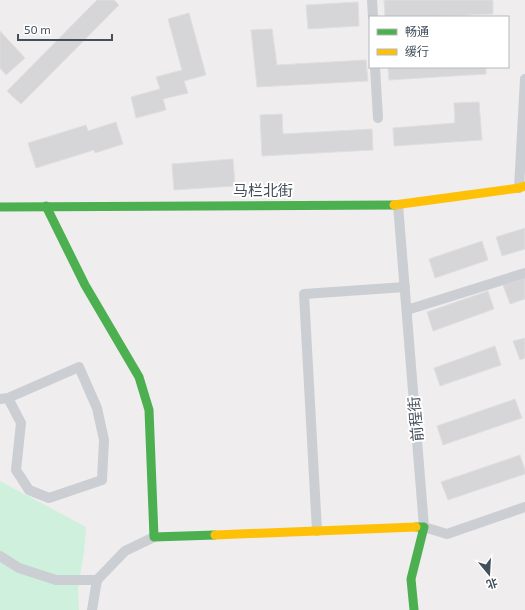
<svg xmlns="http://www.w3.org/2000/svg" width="525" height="610" font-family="'Exo 2','Noto Sans SC',sans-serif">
<rect width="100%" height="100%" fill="#efeded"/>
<!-- green -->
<polygon fill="#cff0dc" points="0,481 86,527 84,552 78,588 79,610 0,610"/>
<!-- building -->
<g fill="#d6d5d7" stroke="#e0dfe0">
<polygon points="97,0 114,0 119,5 21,104 7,91"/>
<polygon points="384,0 493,0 493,14 421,17 385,17"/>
<polygon points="358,2 359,26 308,29 306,5"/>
<polygon points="189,13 206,75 184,81 188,93 163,99 166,110 136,118 131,97 160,89 156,77 182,70 168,19"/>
<polygon points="272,29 277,65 366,60 368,81 257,87 251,30"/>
<polygon points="0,31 25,58 6,75 0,68"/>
<polygon points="388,67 486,67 486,74 389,80"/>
<polygon points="479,102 482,140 394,146 393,128 455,123 454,103"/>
<polygon points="282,114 283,134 372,129 373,150 262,156 260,115"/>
<polygon points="116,122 123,144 95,153 94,150 36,168 28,143 86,125 88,131"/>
<polygon points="233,159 235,186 174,190 172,164"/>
<polygon points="525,228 525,249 502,256 496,237"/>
<polygon points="482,241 488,260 435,278 429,259"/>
<polygon points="525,278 525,299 510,304 503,285"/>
<polygon points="488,291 494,309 433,331 427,312"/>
<polygon points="525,338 525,358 520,360 513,341"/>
<polygon points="495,346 501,365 440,386 434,368"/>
<polygon points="515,399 522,418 443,445 437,426"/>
<polygon points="520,455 525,470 525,474 448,500 441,482"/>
</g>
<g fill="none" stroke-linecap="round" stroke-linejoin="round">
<!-- street -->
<g stroke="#cbced2" stroke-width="10">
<polyline points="372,0 373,17"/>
<polyline points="375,67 378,118"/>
<polyline points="519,188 525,79"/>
<polyline points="398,205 424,527 447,534 525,507"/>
<polyline points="407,310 525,273"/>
<polyline points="0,399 8,398 79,367 97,408 104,440 102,480 49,498 29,490 16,470 21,423 8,398"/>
<polyline points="317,531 304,294 405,287"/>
<polyline points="0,556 19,568 56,580 97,580"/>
<polyline points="92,610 97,580 125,551 154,537"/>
</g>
<!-- fast -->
<g stroke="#4caf50" stroke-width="9">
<polyline points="46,206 85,285 139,377 149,410 154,537 215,535"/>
<polyline points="0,207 394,205"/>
<polyline points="414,610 411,579 424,527 416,527"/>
</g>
<!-- slow -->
<g stroke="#ffc107" stroke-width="9">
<polyline points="394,205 519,188 525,186"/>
<polyline points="215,535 416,527"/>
</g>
</g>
<g text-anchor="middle" stroke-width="4" stroke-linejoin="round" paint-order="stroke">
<!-- street labels -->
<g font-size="15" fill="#43505c" stroke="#fff">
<text x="263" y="196">马栏北街</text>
<text transform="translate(416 419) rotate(-95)" y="5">前程街</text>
</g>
</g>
<!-- legend -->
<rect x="369" y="16" width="140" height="52" fill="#ffffff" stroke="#b4b9be"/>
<rect x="377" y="29" width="20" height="6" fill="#4caf50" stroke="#b4b9be"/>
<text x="405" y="36" font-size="12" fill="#43505c">畅通</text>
<rect x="377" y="49" width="20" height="6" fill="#ffc107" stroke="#b4b9be"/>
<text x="405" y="56" font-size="12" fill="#43505c">缓行</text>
<!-- north arrow -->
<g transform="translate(489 574) rotate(162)" stroke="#ffffff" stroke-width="3" paint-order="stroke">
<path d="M0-3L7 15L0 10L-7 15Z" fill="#43505c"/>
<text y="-6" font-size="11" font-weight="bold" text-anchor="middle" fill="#43505c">北</text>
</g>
<!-- scale -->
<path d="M18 34v6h94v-6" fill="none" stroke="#43505c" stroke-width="2"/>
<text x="24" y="34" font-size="12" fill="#43505c" stroke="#ffffff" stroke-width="3" paint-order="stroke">50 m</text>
</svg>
